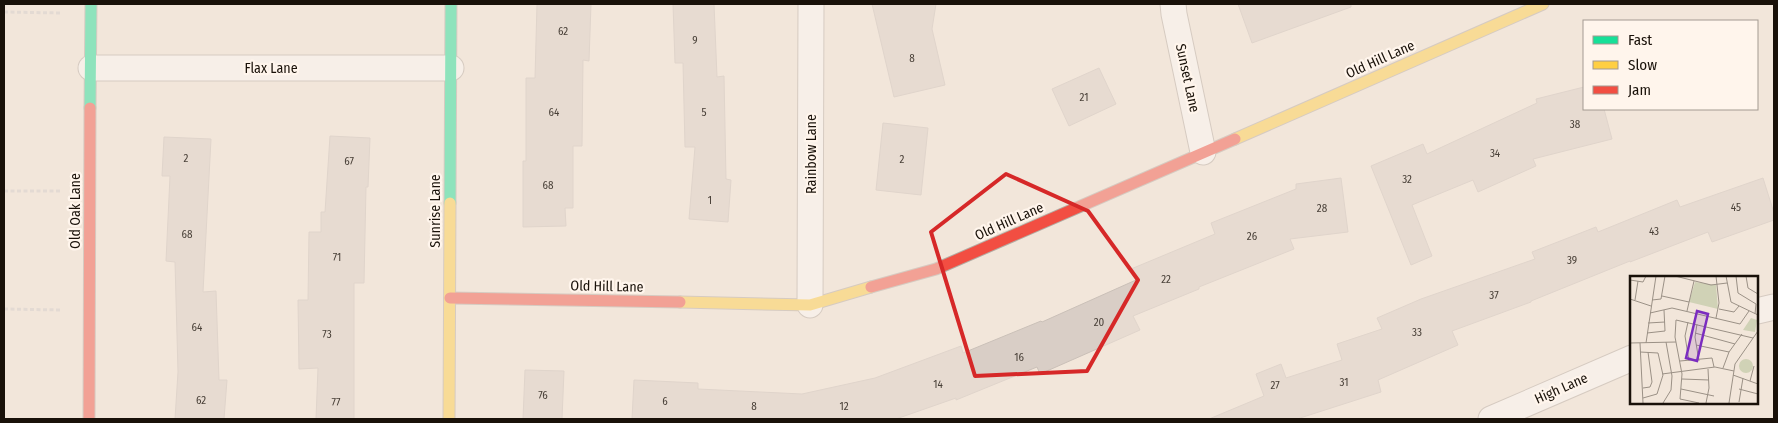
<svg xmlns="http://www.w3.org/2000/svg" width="1778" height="423" font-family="'Fira Sans Condensed',sans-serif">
<rect width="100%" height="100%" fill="#f2e6da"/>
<!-- building -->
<g fill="#d9cec6" stroke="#cac0b8">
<polygon points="537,4 591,4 589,61 583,60 582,146 573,146 573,208 565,208 566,226 523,227 523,161 526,161 526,78 535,78"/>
<polygon points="673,4 714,4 717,77 724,76 726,179 731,180 728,222 689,219 695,147 685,147 683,63 675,63"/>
<polygon points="872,4 936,4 932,29 945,85 894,97"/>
<polygon points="1238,4 1351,4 1351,7 1252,43"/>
<polygon points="1099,68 1116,104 1069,126 1052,89"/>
<polygon points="1584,87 1584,109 1604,109 1612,139 1533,159 1536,166 1478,192 1473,180 1412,205 1432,256 1411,265 1371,166 1423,144 1427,154 1537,103 1536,99"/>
<polygon points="883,123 928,128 921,195 876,190"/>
<polygon points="330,136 370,138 368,187 366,187 364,283 354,283 354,419 316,419 318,368 299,369 298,300 308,300 309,232 321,232 321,212 325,212"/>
<polygon points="164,137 211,139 203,292 216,291 219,380 227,380 224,419 175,419 178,372 175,262 166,261 170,176 162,176"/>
<polygon points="1341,178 1348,232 1290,239 1294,249 1199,287 1199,289 1133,316 1140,330 1040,374 1037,367 956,400 956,398 896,419 632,419 634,380 698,383 698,389 802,394 875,378 961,346 963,353 1041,321 1042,322 1136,280 1131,269 1215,234 1211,223 1296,189 1296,184"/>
<polygon points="1763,178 1774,213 1774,220 1712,242 1708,232 1630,262 1630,261 1531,301 1531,302 1452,331 1458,345 1378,380 1381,392 1297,419 1209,419 1264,396 1256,374 1281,364 1286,378 1342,360 1337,344 1382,329 1377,318 1421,299 1535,259 1532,252 1596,227 1598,232 1677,200 1680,207"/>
<polygon points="525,370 564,371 562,419 523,419"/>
</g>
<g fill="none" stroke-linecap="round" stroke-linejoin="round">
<!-- street casing -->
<g stroke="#b4aba2" stroke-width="27">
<g id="street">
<polyline points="1173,4 1174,14 1203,152"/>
<polyline points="91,68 451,68"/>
<polyline points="810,305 811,4"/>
<polyline points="1757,311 1774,307"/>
<polyline points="1491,419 1632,358"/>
</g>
</g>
<!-- fast casing -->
<g stroke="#b4aba2" stroke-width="13">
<g id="fast">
<polyline points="90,108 91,4"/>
<polyline points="450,203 451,4"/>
</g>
</g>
<!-- slow casing -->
<g stroke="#b4aba2" stroke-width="13">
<g id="slow">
<polyline points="1235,139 1543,4"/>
<polyline points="680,302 810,305 871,287"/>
<polyline points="449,419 450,203"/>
</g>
</g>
<!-- jam casing -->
<g stroke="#b4aba2" stroke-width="13">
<g id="jam">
<polyline points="871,287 936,269 1235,139"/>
<polyline points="450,298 680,302"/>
<polyline points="89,419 90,108"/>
</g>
</g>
<!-- path -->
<g stroke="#d1cdca" stroke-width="3" stroke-dasharray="4 2.5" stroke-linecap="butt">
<polyline points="4,12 61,13"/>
<polyline points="4,191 61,191"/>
<polyline points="4,309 61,310"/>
</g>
<!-- street -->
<use href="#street" stroke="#fdfbf9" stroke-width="25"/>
<!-- fast -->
<use href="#fast" stroke="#16e098" stroke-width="11"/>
<!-- slow -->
<use href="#slow" stroke="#ffcf43" stroke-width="11"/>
<!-- jam -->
<use href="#jam" stroke="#f24e42" stroke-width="11"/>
</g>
<!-- marked area -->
<path d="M0 0H1778V423H0ZM1006 174 1088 211 1138 280 1087 371 975 376 931 232Z" fill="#f2e6da" fill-opacity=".55" fill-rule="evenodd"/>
<path fill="none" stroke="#d62828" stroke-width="4" stroke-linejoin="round" d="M1006 174 1088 211 1138 280 1087 371 975 376 931 232Z"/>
<g text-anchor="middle" stroke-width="4.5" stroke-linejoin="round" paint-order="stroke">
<!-- number labels -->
<g font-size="11" fill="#494038">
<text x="563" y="35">62</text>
<text x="695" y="44">9</text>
<text x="912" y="62">8</text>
<text x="1084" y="101">21</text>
<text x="554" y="116">64</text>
<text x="704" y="116">5</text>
<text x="1575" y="128">38</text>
<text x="1495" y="157">34</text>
<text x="186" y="162">2</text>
<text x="902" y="163">2</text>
<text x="349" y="165">67</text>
<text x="1407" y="183">32</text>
<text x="548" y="189">68</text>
<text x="710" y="204">1</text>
<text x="1736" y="211">45</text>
<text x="1322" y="212">28</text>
<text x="1654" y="235">43</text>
<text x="187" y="238">68</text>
<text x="1252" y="240">26</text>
<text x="337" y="261">71</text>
<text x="1572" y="264">39</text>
<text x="1166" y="283">22</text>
<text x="1494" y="299">37</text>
<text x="1099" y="326">20</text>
<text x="197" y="331">64</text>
<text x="1417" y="336">33</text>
<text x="327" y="338">73</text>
<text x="1019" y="361">16</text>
<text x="1344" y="386">31</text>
<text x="938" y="388">14</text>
<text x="1275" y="389">27</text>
<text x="543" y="399">76</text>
<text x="201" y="404">62</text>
<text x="665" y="405">6</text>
<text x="336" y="406">77</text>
<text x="754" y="410">8</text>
<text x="844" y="410">12</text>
</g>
<!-- street labels -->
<g font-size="14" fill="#191109" stroke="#fff5ec">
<text transform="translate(1380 59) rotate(-24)" y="5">Old Hill Lane</text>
<text x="271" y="73">Flax Lane</text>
<text transform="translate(1188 78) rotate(78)" y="5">Sunset Lane</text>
<text transform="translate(811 154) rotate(-90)" y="5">Rainbow Lane</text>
<text transform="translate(75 211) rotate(-90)" y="5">Old Oak Lane</text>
<text transform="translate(435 211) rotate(-90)" y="5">Sunrise Lane</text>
<text transform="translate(1009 221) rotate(-24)" y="5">Old Hill Lane</text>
<text transform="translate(607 286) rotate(1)" y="5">Old Hill Lane</text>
<text transform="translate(1561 388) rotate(-24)" y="5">High Lane</text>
</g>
</g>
<!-- overview -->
<g transform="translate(1630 276)">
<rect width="128" height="128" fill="#f2e6da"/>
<path d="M65 6 86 9 88 33 59 26ZM121 42 127 44 125 56 113 54ZM109 90a7 7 0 1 1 14 0a7 7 0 1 1-14 0Z" fill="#d0d2b6"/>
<path fill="none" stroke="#9b9186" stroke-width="1" d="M45 0 81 9 97 7M86 0 89 27 86 42M96 0 101 26 128 39M106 0 108 17 126 28 125 38M116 0 118 12 128 18M0 4 13 6 16 0M32 20 59 26M0 23 21 30M5 24 8 5M22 24 31 23 35 0M89 33 104 36 109 30M57 35 64 5M20 37 42 32 110 48 119 35M58 46 55 60 59 85M18 47 35 46M67 48 65 61 69 85M17 57 35 55 34 34M65 57 105 68M0 67 46 66M10 67 13 127M16 67 26 0M66 69 99 76M10 76 28 77 33 99 27 118 13 122M50 85 82 82 84 91M93 92 99 76 112 58M32 98 85 91 104 95M103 99 128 108M52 103 79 104M120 105 124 90M13 112 20 111 22 106 18 76M51 113 84 120M109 113 128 118M50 123 52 98 45 61 46 44 123 62M50 123 69 127M109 126 113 102M33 127 41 114 42 100 36 66M76 127 79 112 78 93M99 127 105 88 128 55"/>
<path fill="#7b2cbf" fill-opacity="0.15" stroke="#7b2cbf" stroke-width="2.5" d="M67 35 78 38 67 85 56 82Z"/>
<rect width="128" height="128" fill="none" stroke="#191109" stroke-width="2.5"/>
</g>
<!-- border -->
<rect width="1778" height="423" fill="none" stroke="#191109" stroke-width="10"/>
<!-- legend -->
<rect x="1583" y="20" width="175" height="90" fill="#fff5ec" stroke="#a39a91"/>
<rect x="1593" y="36" width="25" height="8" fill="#16e098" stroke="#a39a91"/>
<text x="1628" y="45" font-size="15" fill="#191109">Fast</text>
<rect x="1593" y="61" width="25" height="8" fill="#ffcf43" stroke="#a39a91"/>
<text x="1628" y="70" font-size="15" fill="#191109">Slow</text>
<rect x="1593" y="86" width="25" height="8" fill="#f24e42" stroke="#a39a91"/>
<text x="1628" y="95" font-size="15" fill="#191109">Jam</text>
</svg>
